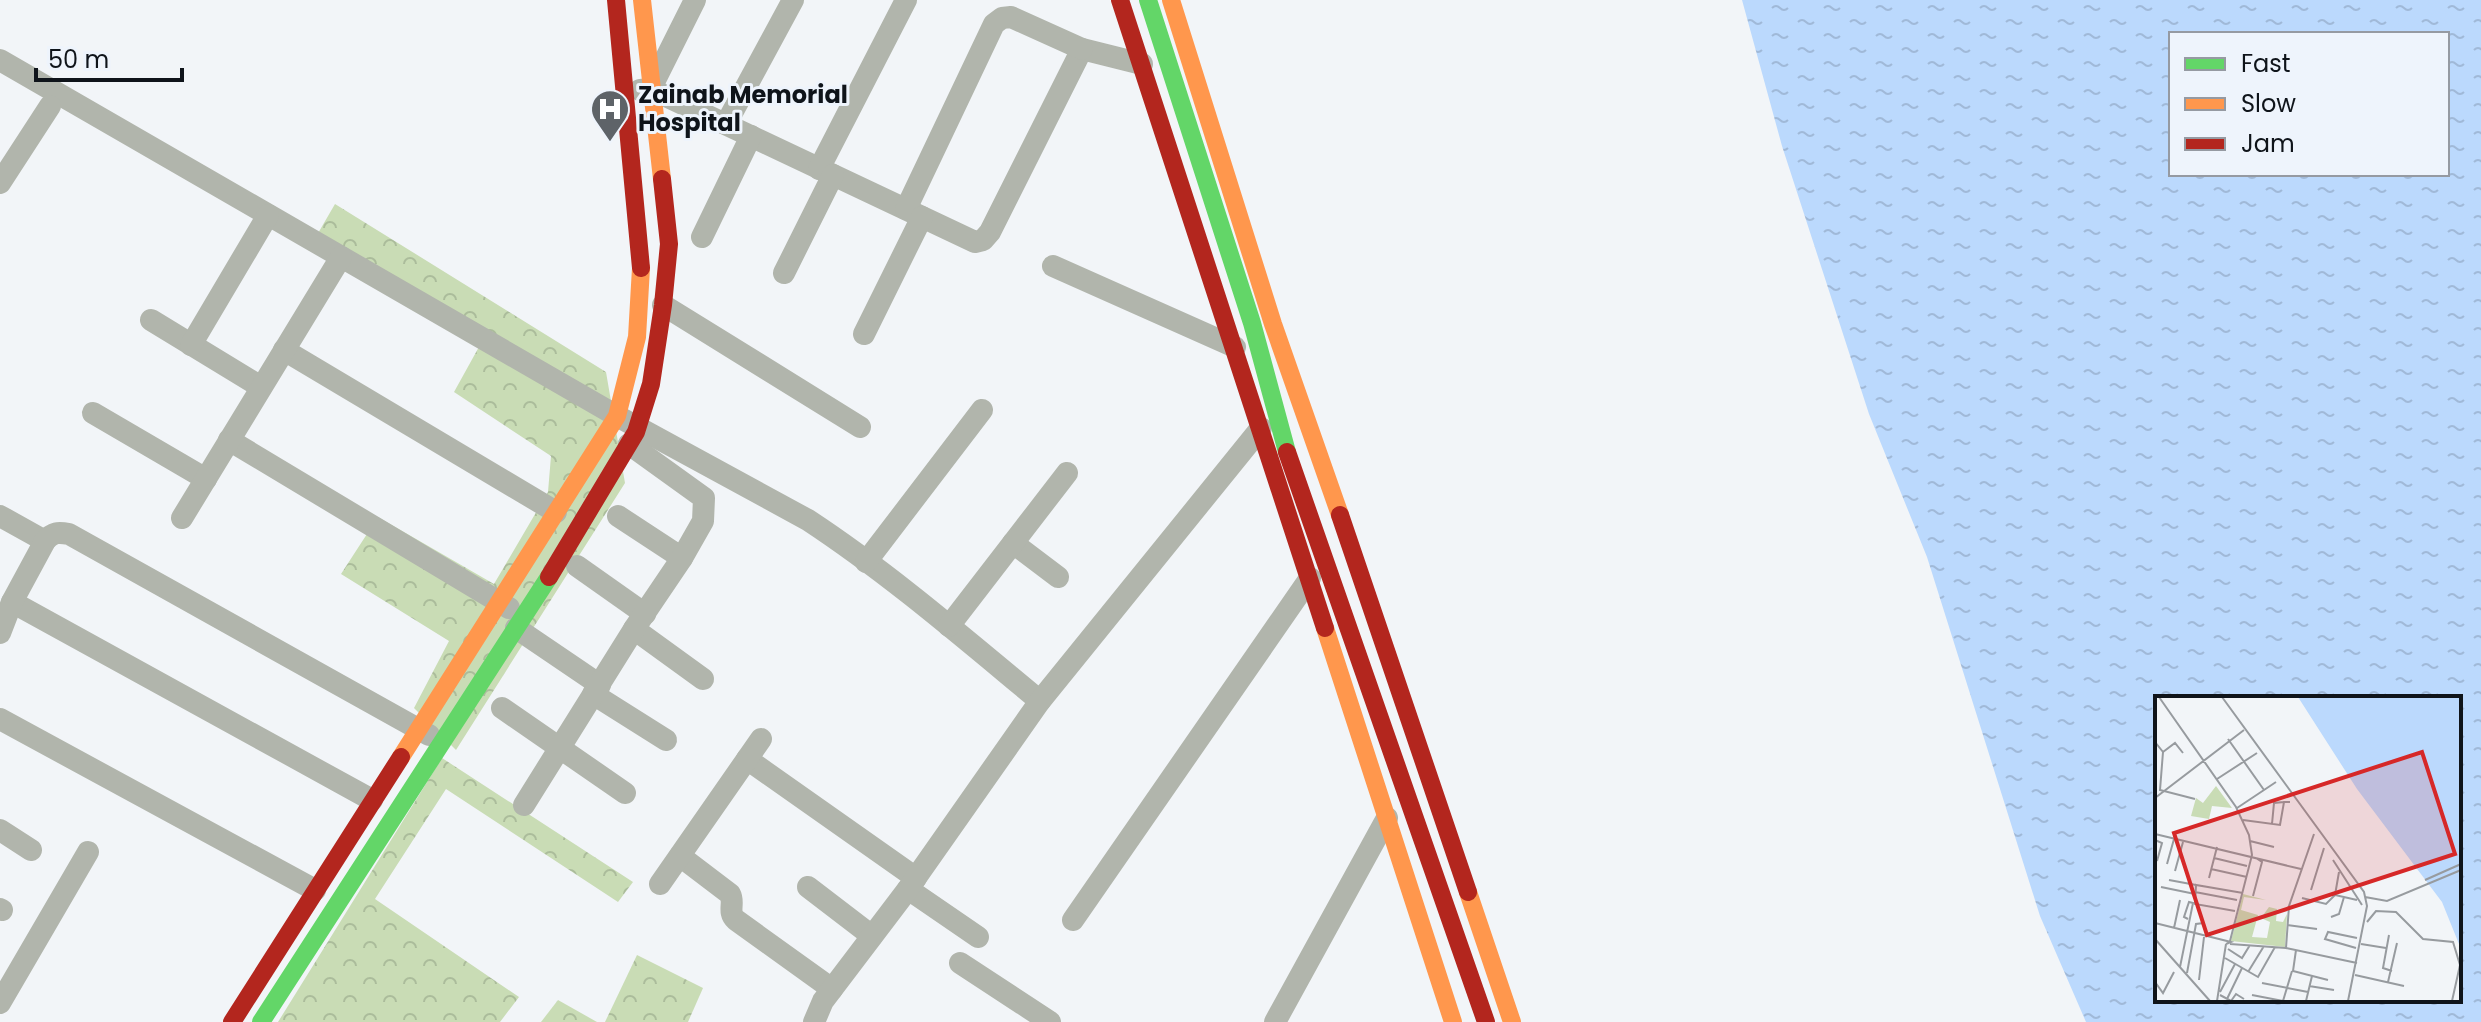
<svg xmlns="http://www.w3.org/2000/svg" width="2481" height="1022" font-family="Poppins,sans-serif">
<defs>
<pattern id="forest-crowns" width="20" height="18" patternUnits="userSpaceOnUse" patternTransform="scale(2)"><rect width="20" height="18" fill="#c9dcb5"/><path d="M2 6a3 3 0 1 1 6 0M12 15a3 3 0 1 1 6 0" fill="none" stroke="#abbc9b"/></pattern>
<pattern id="water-ripples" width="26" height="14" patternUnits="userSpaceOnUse" patternTransform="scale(2)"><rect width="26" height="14" fill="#bbd9fd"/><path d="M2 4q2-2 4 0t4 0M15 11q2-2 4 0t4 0" fill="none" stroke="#a0b9d8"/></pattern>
</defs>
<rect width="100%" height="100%" fill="#f2f5f8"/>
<!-- forest -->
<g fill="url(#forest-crowns)">
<polygon points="335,204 606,372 625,483 456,750 414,708 449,641 341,574 378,517 494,584 548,492 551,456 454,392 485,336 317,235"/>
<polygon points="442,758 633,882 618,902 446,789 375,899 519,997 500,1022 278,1022"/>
<polygon points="637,955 703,988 688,1022 605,1022"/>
<polygon points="558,1000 597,1022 541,1022"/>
</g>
<!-- water -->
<path fill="url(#water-ripples)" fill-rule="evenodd" d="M1742 0H2481V1022H2086L2040 916 1927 557 1869 414 1782 146ZM2171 34H2447V174H2171ZM2157 698H2459V1000H2157Z"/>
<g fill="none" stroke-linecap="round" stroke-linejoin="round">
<!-- street -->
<g stroke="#b1b5ac" stroke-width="22">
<path d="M0 60 617 416 808 520C890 574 965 639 1040 701"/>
<polyline points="651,88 695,0"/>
<polyline points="640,90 651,89 975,242 983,240 990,232 1082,49 1142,64"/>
<polyline points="726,124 793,0"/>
<polyline points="819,169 906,0"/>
<polyline points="0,183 50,106"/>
<polyline points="906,209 994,24 1002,18 1011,17 1082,49"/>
<polyline points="702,237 751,136"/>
<polyline points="1053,266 1235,347"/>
<polyline points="784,273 833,175"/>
<polyline points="663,305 860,427"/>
<polyline points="151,320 261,387"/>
<polyline points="864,334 922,217"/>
<polyline points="191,345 268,215"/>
<polyline points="284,350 556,512"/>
<polyline points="93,413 206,479"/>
<polyline points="229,440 509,608"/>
<polyline points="0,516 45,541"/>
<polyline points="618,516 682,558"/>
<polyline points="182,518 341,257"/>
<polyline points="1013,543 1058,577"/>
<polyline points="866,562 982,410"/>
<polyline points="577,566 645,614"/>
<polyline points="12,602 372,800"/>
<polyline points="949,626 1067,473"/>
<polyline points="516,628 600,685"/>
<polyline points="634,629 703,679"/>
<path d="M0 633 12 602 45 541C53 532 58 532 69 534L429 735"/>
<polyline points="593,694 666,740"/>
<polyline points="502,708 625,793"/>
<polyline points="0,719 315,890"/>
<polyline points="747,759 916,878"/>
<polyline points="524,805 634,629 682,558 703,521 704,498 629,444"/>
<polyline points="0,830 31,850"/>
<path d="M680 856 730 894C735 903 727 912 736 920L832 989"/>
<polyline points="660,884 761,739"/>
<polyline points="808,887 872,936"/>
<polyline points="908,889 978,937"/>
<polyline points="0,909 2,910"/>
<polyline points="1073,920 1310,578"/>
<polyline points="960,963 1050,1022"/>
<polyline points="0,1003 88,852"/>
<polyline points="814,1022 823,1001 908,889 1040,701 1261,428"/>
<polyline points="1275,1022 1387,818"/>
</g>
<!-- fast -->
<polyline stroke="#63d668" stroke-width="18" points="261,1022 549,577"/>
<!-- slow -->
<g stroke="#ff974d" stroke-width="18">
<polyline points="642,0 662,179"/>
<polyline points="1171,0 1273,324 1340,515"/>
<polyline points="1325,628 1453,1022"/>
<polyline points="401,757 617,416 637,337 641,268"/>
<polyline points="1468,892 1512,1022"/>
</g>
<!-- jam -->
<g stroke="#b3261e" stroke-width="18">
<polyline points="616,0 641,268"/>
<polyline points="1120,0 1325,628"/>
<polyline points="1340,515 1468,892"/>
<polyline points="549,577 636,432 651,384 663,305 669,244 662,179"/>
<polyline points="232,1022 401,757"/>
</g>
<!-- fast-bridge -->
<polyline stroke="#63d668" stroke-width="18" points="1148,0 1252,323 1287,452"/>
<!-- jam-bridge -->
<polyline stroke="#b3261e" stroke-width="18" points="1287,452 1486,1022"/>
</g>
<!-- icons -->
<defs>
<g id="hospital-pin" transform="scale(2)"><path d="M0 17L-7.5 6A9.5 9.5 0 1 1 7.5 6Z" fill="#5e6368" stroke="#eef4fc"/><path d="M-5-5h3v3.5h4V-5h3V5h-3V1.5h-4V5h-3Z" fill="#fff"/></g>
</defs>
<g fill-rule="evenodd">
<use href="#hospital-pin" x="610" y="109"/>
</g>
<g text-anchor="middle" stroke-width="6" stroke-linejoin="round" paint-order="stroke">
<!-- poi labels -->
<g font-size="24" font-weight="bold" fill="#0f141a" stroke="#eef4fc" text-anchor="start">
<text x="638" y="103">Zainab Memorial<tspan x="638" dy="28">Hospital</tspan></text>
</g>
</g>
<!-- overview -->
<g transform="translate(2155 696)">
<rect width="306" height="306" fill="#f2f5f8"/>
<path d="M61 90 77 112 57 110 54 123 36 120 41 102 48 107ZM88 198 111 204 89 201 86 214 103 219 97 241 112 242 115 226 106 222 114 211 122 213 121 225 128 226 132 218 130 251 76 245Z" fill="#c9dcb5"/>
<path d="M143 1H306V253L287 206 202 93Z" fill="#bbd9fd"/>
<path fill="none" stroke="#979b9f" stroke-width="2" d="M4 1 81 111 94 139 97 159 75 245M67 1 209 196 212 210 193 305M73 43 109 94M0 46 8 56 5 94 40 103M8 56 20 47 28 57M62 83 102 57M0 102 89 34M82 112 121 86M88 124 125 129 129 106H135M117 128 119 107 129 106M0 138 146 173M0 144 7 147 2 165M95 145 119 151M59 162 92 170M178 164 207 209M12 168 19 143M56 173 92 181M20 175 28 146M184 176 180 199 202 204M54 182 62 151M14 184 41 189M270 184 306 168M6 191 40 198M156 194 169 152M40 196 82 204M98 200 107 166 101 162M210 201 232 205 306 174M147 202 171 208 180 199M80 215 40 208 41 189 88 197M176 221 184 218 189 201M212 226 221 215 241 216 268 243 298 246 305 269 297 305M0 227 76 246 71 248M132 229 162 233M19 232 25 204M234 239 228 272 237 275M0 243 55 305M75 248 131 252 202 267M206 248 231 252M131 252 134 210 159 138M201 252 170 243 173 236 202 242M73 253 87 262 95 249M141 254 138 275 173 284M70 262 103 281 120 251M25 271 38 207 34 206 29 221 33 223M93 276 109 250M32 277 41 228 49 227M200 279 249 290M44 284 49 241M0 286 8 297 19 276M233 286 242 247M107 287 153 296M154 290 179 294M65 296 80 268M65 299 76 305 81 298 89 303M97 299 128 305M72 303 87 272M62 305 71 248M128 305 137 275M151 305 157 280"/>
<path fill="#d62828" fill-opacity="0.15" stroke="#d62828" stroke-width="4" d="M267 56 300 158 52 239 19 137Z"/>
<rect width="306" height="306" fill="none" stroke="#0f141a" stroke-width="4"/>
</g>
<!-- legend -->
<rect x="2169" y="32" width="280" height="144" fill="#eef4fc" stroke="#959aa2" stroke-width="2"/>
<rect x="2185" y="58" width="40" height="12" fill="#63d668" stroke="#959aa2" stroke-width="2"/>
<text x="2241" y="72" font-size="24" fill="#0f141a">Fast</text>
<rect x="2185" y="98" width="40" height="12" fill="#ff974d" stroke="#959aa2" stroke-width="2"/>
<text x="2241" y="112" font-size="24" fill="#0f141a">Slow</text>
<rect x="2185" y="138" width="40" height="12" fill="#b3261e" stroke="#959aa2" stroke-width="2"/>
<text x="2241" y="152" font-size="24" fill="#0f141a">Jam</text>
<!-- scale -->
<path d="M36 68v12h146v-12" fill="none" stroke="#0f141a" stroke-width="4"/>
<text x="48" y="68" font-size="24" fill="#0f141a" stroke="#eef4fc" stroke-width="6" paint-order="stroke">50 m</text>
</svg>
